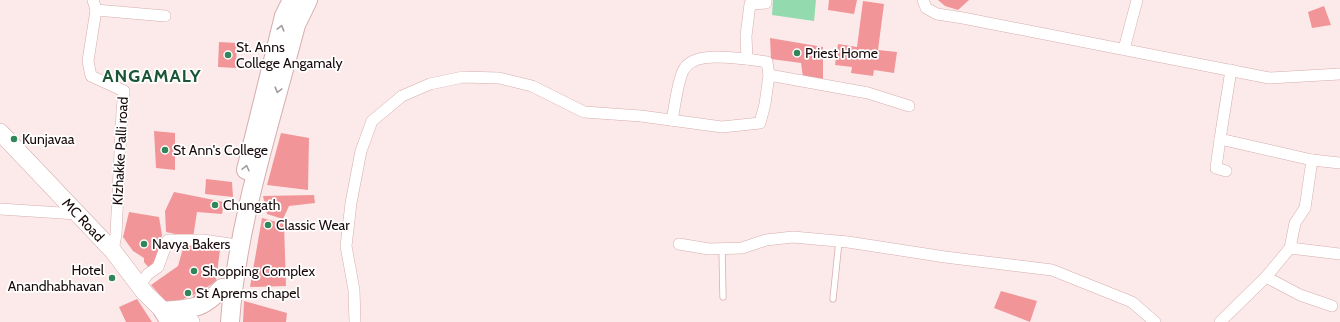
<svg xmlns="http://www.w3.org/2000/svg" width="1340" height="322" font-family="Cabin,sans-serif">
<rect width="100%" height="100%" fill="#fceaea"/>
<!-- green -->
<polygon fill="#93daaf" points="773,0 816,0 814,21 772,15"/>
<!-- building -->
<g fill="#f19599">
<polygon points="829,0 857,0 854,14 828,10"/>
<polygon points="938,0 969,0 958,10 945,6"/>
<polygon points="863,1 884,4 878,50 897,52 894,73 874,70 873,76 851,73 852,67 835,65 838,44 857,47"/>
<polygon points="1324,6 1331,25 1312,28 1308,12"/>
<polygon points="770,38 823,47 823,79 803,77 801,63 771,59"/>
<polygon points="219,42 237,43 236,68 218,67"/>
<polygon points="154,131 175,133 175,170 156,168"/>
<polygon points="281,133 309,138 308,190 267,185"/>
<polygon points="206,179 232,182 233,197 205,194"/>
<polygon points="174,192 224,202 222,214 197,212 193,238 166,232 165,211"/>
<polygon points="314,195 315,203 289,206 283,219 267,214 263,196"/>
<polygon points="129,212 159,217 162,235 159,255 149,268 144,262 144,258 133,251 123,237"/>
<polygon points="262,218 284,224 286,286 250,287"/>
<polygon points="185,241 221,242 216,281 200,292 174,303 167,303 151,285 178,266"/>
<polygon points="206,289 208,298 196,303 193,296"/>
<polygon points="1001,291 1037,301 1030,322 994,308"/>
<polygon points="137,299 152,322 126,322 119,307"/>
<polygon points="244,301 287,313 286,322 243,322"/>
</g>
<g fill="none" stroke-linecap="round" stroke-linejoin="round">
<!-- service casing -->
<g stroke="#d6adad" stroke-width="7">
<g id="service">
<polyline points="722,249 723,297"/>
<polyline points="833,299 839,241"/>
</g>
</g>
<!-- minor casing -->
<g stroke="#d6adad" stroke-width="12">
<g id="minor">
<polyline points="93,0 96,10 88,61 91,76 124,91 122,111 116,234 113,251"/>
<polyline points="766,0 766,3 750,4 746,36 747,59 767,62 769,75"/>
<polyline points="923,0 926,8 937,14 963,18 1269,78 1340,74"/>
<polyline points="96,10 165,16"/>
<polyline points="1124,49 1137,0"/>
<polyline points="1231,70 1220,139 1312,160 1305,208 1295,223 1290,248 1340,254"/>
<path d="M672 120C675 106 677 84 683 71 692 51 729 58 747 59"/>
<polyline points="1220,139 1216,168 1226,171"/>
<polyline points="1312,160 1340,163"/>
<polyline points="0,209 77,214"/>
<polyline points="679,244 709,249 742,248 766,240 793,237 848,242 945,257 1052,270 1132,302 1155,322"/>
<polyline points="1266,277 1300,295 1332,306"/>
<polyline points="140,285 148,274 158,267 168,240 203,240 230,244"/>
<polyline points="355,322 354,290 346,246 351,203 361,151 372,121 402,96 430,84 463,77 499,78 532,86 584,112 641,116 722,127 760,123 765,104 769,75 868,93 909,106"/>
<polyline points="1220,322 1266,277 1290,248"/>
</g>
</g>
<!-- primary casing -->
<g stroke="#d6adad" stroke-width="18">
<g id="primary">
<path id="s1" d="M0 132 113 251 145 293 173 320"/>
<polyline points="163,311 182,317 191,322"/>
</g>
</g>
<!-- trunk casing -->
<g stroke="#d6adad" stroke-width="20">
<g id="trunk">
<polyline points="246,170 284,16 292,0"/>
<path d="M170 322 163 311C191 308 201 311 222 288"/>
<path d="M230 322C237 223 271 121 296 25L308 0"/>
</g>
</g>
<!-- service -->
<use href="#service" stroke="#fff" stroke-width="5.5"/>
<!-- minor -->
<use href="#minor" stroke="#fff" stroke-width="11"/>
<!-- primary -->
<use href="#primary" stroke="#fff" stroke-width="17"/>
<!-- trunk -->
<use href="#trunk" stroke="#fff" stroke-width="18"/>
</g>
<!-- one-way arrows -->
<defs><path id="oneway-chevron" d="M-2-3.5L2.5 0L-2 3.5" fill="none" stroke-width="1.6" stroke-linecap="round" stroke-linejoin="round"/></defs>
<g stroke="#a39d9d">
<use href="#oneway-chevron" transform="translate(281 28) rotate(-75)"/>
<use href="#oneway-chevron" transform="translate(278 90) rotate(105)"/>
<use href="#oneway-chevron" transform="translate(246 168) rotate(-77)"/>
</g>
<!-- markers -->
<g fill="#318659" stroke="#fff" stroke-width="1.5">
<circle cx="797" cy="53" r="4"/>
<circle cx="228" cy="55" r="4"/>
<circle cx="14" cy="139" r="4"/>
<circle cx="165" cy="150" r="4"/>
<circle cx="215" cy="205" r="4"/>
<circle cx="268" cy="225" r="4"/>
<circle cx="144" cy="244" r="4"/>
<circle cx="194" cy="271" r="4"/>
<circle cx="112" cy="278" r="4"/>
<circle cx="188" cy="293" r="4"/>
</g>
<g text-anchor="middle" stroke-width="3.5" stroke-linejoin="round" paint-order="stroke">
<!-- poi labels -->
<g font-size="14" fill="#180a0b" stroke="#fff" text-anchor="start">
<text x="236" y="52">St. Anns<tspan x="236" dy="16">College Angamaly</tspan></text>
<text x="805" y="58">Priest Home</text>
<text x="22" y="144">Kunjavaa</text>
<text x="173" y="155">St Ann's College</text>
<text x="223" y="210">Chungath</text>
<text x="276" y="230">Classic Wear</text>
<text x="152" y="249">Navya Bakers</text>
<text x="104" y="275" text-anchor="end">Hotel<tspan x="104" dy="16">Anandhabhavan</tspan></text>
<text x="202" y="276">Shopping Complex</text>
<text x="196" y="298">St Aprems chapel</text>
</g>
<!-- street labels -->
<g font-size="14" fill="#180a0b" stroke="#fff">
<text transform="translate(120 151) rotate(-87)" y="5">KIzhakke Palli road</text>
<text dy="5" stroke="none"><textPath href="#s1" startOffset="121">MC Road</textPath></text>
</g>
<!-- district labels -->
<g font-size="18" font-weight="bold" letter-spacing="1" fill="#1a5536" stroke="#fff">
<text x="152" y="82">ANGAMALY</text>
</g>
</g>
</svg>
